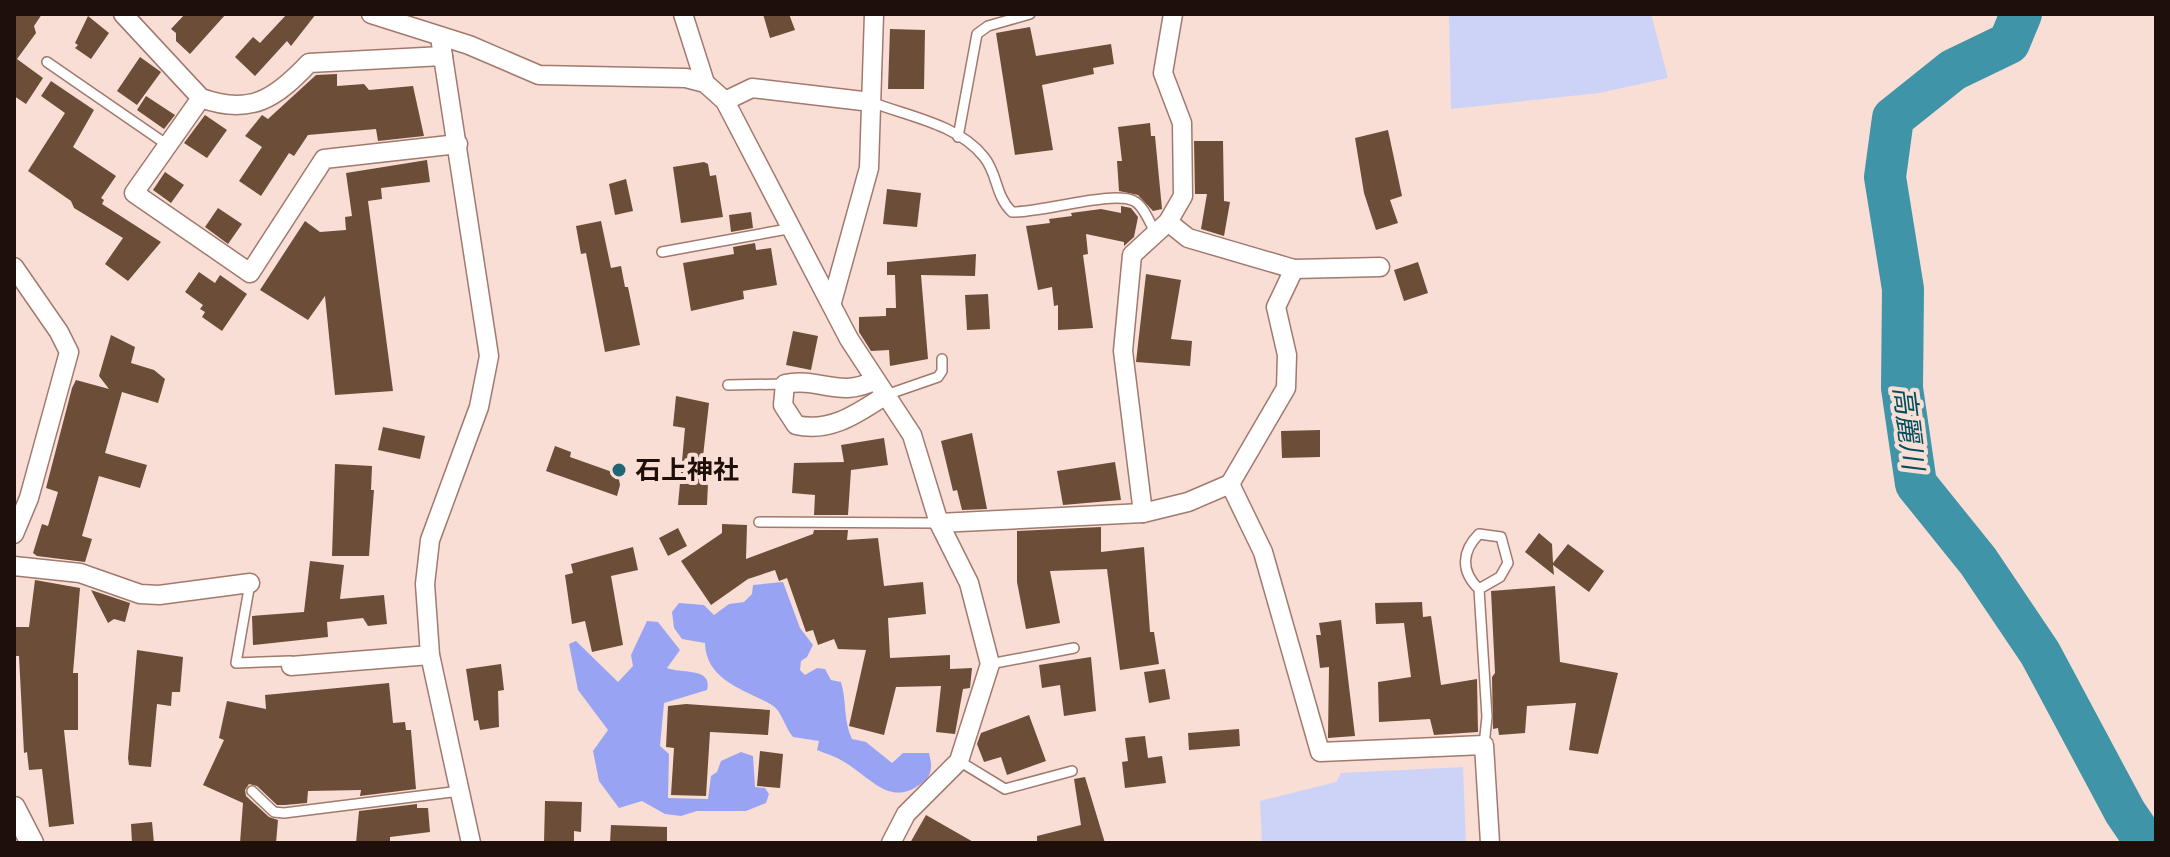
<svg xmlns="http://www.w3.org/2000/svg" width="2170" height="857" font-family="Montserrat,'Noto Sans JP',sans-serif">
<rect width="100%" height="100%" fill="#f9ded6"/>
<!-- green -->
<g fill="#ccd3f6">
<polygon points="1449,14 1651,14 1668,78 1599,93 1451,109"/>
<polygon points="1463,767 1466,843 1262,843 1260,801 1336,782 1341,773"/>
</g>
<!-- forest -->
<g fill="#98a4f3">
<path d="M783 582 800 628 813 645 807 657 801 661 800 670 805 675 817 668 825 669 831 680 841 682C847 702 843 720 852 739L866 742 892 763 903 753H929C932 765 933 774 923 782 892 808 873 780 846 763 837 757 827 754 817 750L819 741 793 737C785 728 782 711 772 705 746 690 706 681 705 643L682 639 674 628 672 612 679 603 704 605 714 615 729 604 744 602 752 594 753 585Z"/>
<path d="M647 621 658 622 680 650 667 668C682 674 713 667 707 690L664 703 660 746 669 754 668 798 708 799 711 776 717 772 721 761 741 752 753 756 755 787 765 788 769 794 766 803 746 811H697L681 816 665 814 642 801 619 808 599 781 593 751 608 730 578 690 569 644 576 641 618 682 633 666 631 655Z"/>
</g>
<g fill="none" stroke-linecap="round" stroke-linejoin="round">
<!-- river -->
<polyline stroke="#3f94a8" stroke-width="42" points="2021,14 2009,43 1953,70 1893,118 1885,177 1903,289 1902,388 1916,484 1978,561 2040,653 2125,812 2146,843"/>
</g>
<!-- building -->
<g fill="#6c4d37">
<polygon points="14,14 42,14 34,26 36,33 17,59 43,78 26,104 14,96"/>
<polygon points="185,14 226,14 190,54 176,41 176,33 171,29"/>
<polygon points="287,14 316,14 291,46 287,41 255,76 235,57 253,37 260,43"/>
<polygon points="763,14 789,14 795,30 770,38"/>
<polygon points="88,16 109,33 91,59 75,48 78,45 75,43"/>
<polygon points="1030,27 1036,56 1111,44 1114,64 1093,68 1094,74 1042,85 1053,150 1015,155 996,33"/>
<polygon points="890,29 925,30 924,89 888,89"/>
<polygon points="140,57 161,72 137,105 117,91"/>
<polygon points="337,74 337,86 364,84 369,90 413,86 424,136 378,141 376,129 308,135 294,156 289,153 261,196 239,181 262,147 245,136 262,115 268,119 316,75"/>
<polygon points="51,81 94,110 73,147 116,176 101,198 104,200 102,204 161,242 128,281 105,264 123,238 74,208 71,201 28,171 65,113 41,96"/>
<polygon points="146,96 175,115 164,129 137,110"/>
<polygon points="205,115 227,130 207,158 184,143"/>
<polygon points="1150,123 1151,136 1155,136 1162,209 1153,211 1138,195 1119,191 1117,161 1122,161 1118,127"/>
<polygon points="1388,130 1402,196 1390,200 1398,223 1376,230 1364,193 1355,138"/>
<polygon points="1194,141 1223,141 1224,201 1230,202 1224,236 1201,229 1207,194 1195,194"/>
<polygon points="427,160 430,182 381,188 382,199 368,201 393,391 335,395 325,296 308,320 260,290 305,221 320,232 346,230 345,217 352,216 346,173"/>
<polygon points="704,162 708,164 710,176 716,175 723,217 681,223 673,167"/>
<polygon points="165,172 184,185 171,203 153,190"/>
<polygon points="626,179 633,211 615,215 609,184"/>
<polygon points="887,189 921,193 917,227 883,224"/>
<polygon points="1121,206 1131,208 1138,217 1134,237 1124,246 1124,242 1086,234 1088,254 1083,255 1093,328 1058,330 1058,305 1054,306 1052,287 1038,290 1026,226 1050,223 1049,219 1072,216 1071,213 1101,209 1121,213"/>
<polygon points="218,208 242,224 228,244 205,227"/>
<polygon points="751,212 753,228 731,232 729,215"/>
<polygon points="601,221 611,268 621,266 625,287 628,287 640,345 605,352 586,253 581,254 576,226"/>
<polygon points="755,243 756,250 771,248 777,285 743,291 744,299 691,311 683,263 734,254 733,247"/>
<polygon points="976,254 975,276 921,275 928,359 890,366 889,350 871,351 859,332 859,317 886,316 886,308 896,308 895,275 887,275 887,262"/>
<polygon points="1418,262 1428,293 1404,301 1394,270"/>
<polygon points="199,272 215,283 220,275 247,294 222,331 202,317 205,312 200,309 203,305 185,292"/>
<polygon points="1146,274 1181,280 1171,339 1192,341 1190,366 1136,362"/>
<polygon points="988,294 990,329 967,330 965,295"/>
<polygon points="793,331 818,336 811,370 786,365"/>
<polygon points="111,335 135,347 131,363 154,370 165,379 158,403 122,392 105,453 147,465 140,488 99,476 82,536 92,539 85,562 37,556 33,553 42,524 48,526 58,492 46,488 72,388 76,380 109,389 99,376"/>
<polygon points="676,396 709,403 700,483 708,483 707,505 678,505 685,428 673,426"/>
<polygon points="383,427 425,436 420,459 378,450"/>
<polygon points="1320,430 1320,457 1282,458 1281,431"/>
<polygon points="972,433 987,509 962,510 957,490 953,491 941,441"/>
<polygon points="884,438 888,465 851,470 848,515 814,515 815,495 792,493 794,463 844,462 841,445"/>
<polygon points="555,446 571,452 570,457 618,474 620,485 617,496 546,471"/>
<polygon points="1115,462 1121,500 1063,505 1057,471"/>
<polygon points="335,464 372,466 371,490 374,490 369,556 332,556"/>
<polygon points="722,524 747,525 746,559 813,534 814,530 848,530 847,540 878,538 884,586 923,582 926,614 888,618 890,658 950,655 950,669 972,668 970,688 963,689 955,734 936,732 941,686 896,687 884,735 849,726 866,650 838,649 834,639 818,645 813,630 806,632 787,578 779,581 775,570 748,579 711,605 681,561 722,533"/>
<polygon points="1101,527 1101,552 1144,547 1150,632 1154,632 1159,664 1120,670 1107,569 1050,571 1060,623 1026,629 1017,582 1017,531"/>
<polygon points="678,528 687,546 668,556 659,538"/>
<polygon points="1539,533 1552,544 1553,563 1568,544 1604,571 1589,592 1553,565 1554,575 1525,552"/>
<polygon points="633,547 638,570 611,576 623,645 592,652 585,621 572,624 565,575 573,573 571,564"/>
<polygon points="310,561 344,565 340,599 384,595 387,624 368,626 363,618 327,622 328,637 253,645 252,616 304,612"/>
<polygon points="35,580 80,588 73,673 78,673 78,730 64,730 74,824 49,827 42,769 29,770 27,752 24,753 19,656 14,656 14,627 29,627"/>
<polygon points="1555,586 1560,662 1618,673 1598,754 1569,750 1576,703 1527,706 1525,733 1499,735 1498,728 1493,729 1492,677 1495,673 1491,591"/>
<polygon points="91,590 130,603 125,622 114,619 108,623"/>
<polygon points="1422,602 1423,617 1431,616 1441,685 1477,679 1478,732 1434,735 1430,719 1379,722 1378,682 1411,677 1404,623 1376,624 1375,603"/>
<polygon points="1341,620 1355,736 1328,738 1329,667 1320,668 1316,635 1321,635 1319,623"/>
<polygon points="137,650 183,657 180,692 172,692 171,706 157,704 151,767 129,765 128,758"/>
<polygon points="1091,657 1096,711 1064,716 1060,685 1042,688 1039,665"/>
<polygon points="501,664 504,690 498,691 499,727 480,730 478,720 474,721 466,669"/>
<polygon points="1165,669 1170,699 1149,703 1144,672"/>
<polygon points="389,683 393,723 405,722 406,730 411,730 416,789 360,796 361,790 308,791 307,803 285,805 277,805 257,786 249,784 245,790 246,796 269,817 278,820 276,843 240,843 243,803 203,785 224,740 219,738 227,701 266,709 265,695"/>
<polygon points="686,704 770,710 768,735 710,732 706,796 671,795 674,748 666,747 668,706"/>
<polygon points="1029,715 1046,761 1007,775 1001,757 984,762 977,744 981,733"/>
<polygon points="1239,729 1240,746 1189,750 1188,733"/>
<polygon points="1145,736 1148,758 1162,756 1166,783 1125,788 1122,762 1128,761 1125,738"/>
<polygon points="760,751 783,754 780,788 757,786"/>
<polygon points="1085,777 1105,843 1037,843 1037,836 1081,825 1074,779"/>
<polygon points="545,801 582,802 581,832 574,831 574,843 544,843"/>
<polygon points="417,804 417,808 428,808 430,832 390,837 390,843 356,843 359,811"/>
<polygon points="926,815 975,843 910,843"/>
<polygon points="152,822 154,843 132,843 131,824"/>
<polygon points="611,825 667,827 667,843 610,843"/>
</g>
<g fill="none" stroke-linecap="round" stroke-linejoin="round">
<!-- service casing -->
<g stroke="#a1796d" stroke-width="12">
<g id="service">
<polyline points="47,62 166,144"/>
<path d="M871 102C907 116 958 124 984 157 998 174 995 196 1012 212 1041 213 1113 190 1134 201 1143 205 1150 223 1155 232"/>
<polyline points="958,137 977,34 988,26 1030,14"/>
<polyline points="662,252 793,228"/>
<polyline points="728,385 785,384"/>
<polyline points="886,395 938,377 942,371 942,359"/>
<polyline points="759,522 939,523"/>
<polyline points="250,583 236,663 290,661 291,666"/>
<path d="M1479 589 1500 577 1508 563 1501 537 1479 534C1462 551 1460 571 1479 589L1487 717 1484 745"/>
<polyline points="990,664 1074,648"/>
<polyline points="959,761 1005,789 1072,771"/>
<polyline points="252,791 274,812 284,813 460,791"/>
</g>
</g>
<!-- minor casing -->
<g stroke="#a1796d" stroke-width="21">
<g id="minor">
<path d="M123 14 201 98C251 116 276 98 309 63L443 56"/>
<polyline points="371,14 469,45 539,75 686,78 705,83 725,101 849,339 912,435 939,523 969,583 990,664 959,761 906,814 891,843"/>
<polyline points="683,14 705,83"/>
<polyline points="440,37 489,356 479,407 430,540 425,584 430,655 471,843"/>
<polyline points="201,98 134,193 250,273 324,159 458,144"/>
<polyline points="725,101 752,88 871,102"/>
<polyline points="1168,222 1188,238 1294,269 1380,267"/>
<polyline points="14,267 59,332 69,352 29,498 14,534"/>
<polyline points="832,302 869,168 874,14"/>
<path d="M875 380C840 399 820 377 785 384L783 405 796 425C831 433 858 413 886 395"/>
<polyline points="1230,484 1286,388 1287,355 1276,307 1294,269"/>
<polyline points="1143,513 1123,351 1132,255 1168,222 1183,196 1182,123 1163,73 1173,14"/>
<polyline points="939,523 1143,513 1188,502 1230,484 1263,552 1320,752 1484,745 1490,843"/>
<polyline points="14,566 80,573 140,594 159,595 250,583"/>
<polyline points="291,666 430,655"/>
</g>
</g>
<!-- tertiary casing -->
<g stroke="#a1796d" stroke-width="25">
<polyline id="tertiary" points="14,808 32,843"/>
</g>
<!-- service -->
<use href="#service" stroke="#fff" stroke-width="9"/>
<!-- minor -->
<use href="#minor" stroke="#fff" stroke-width="18"/>
<!-- tertiary -->
<use href="#tertiary" stroke="#fff" stroke-width="22"/>
</g>
<!-- markers -->
<circle fill="#206676" stroke="#f9ded6" stroke-width="3" cx="619" cy="470" r="8"/>
<g text-anchor="middle" stroke-width="8" stroke-linejoin="round" paint-order="stroke">
<!-- poi labels -->
<g font-size="26" font-weight="bold" fill="#1e0f0b" stroke="#f9ded6" text-anchor="start">
<text x="635" y="479">石上神社</text>
</g>
<!-- water labels -->
<g font-size="28" font-style="italic" fill="#014f5e" stroke="#f9ded6">
<text transform="translate(1909 428) rotate(83)" y="10">高麗川</text>
</g>
</g>
<!-- border -->
<rect width="2170" height="857" fill="none" stroke="#1e0f0b" stroke-width="32"/>
</svg>
